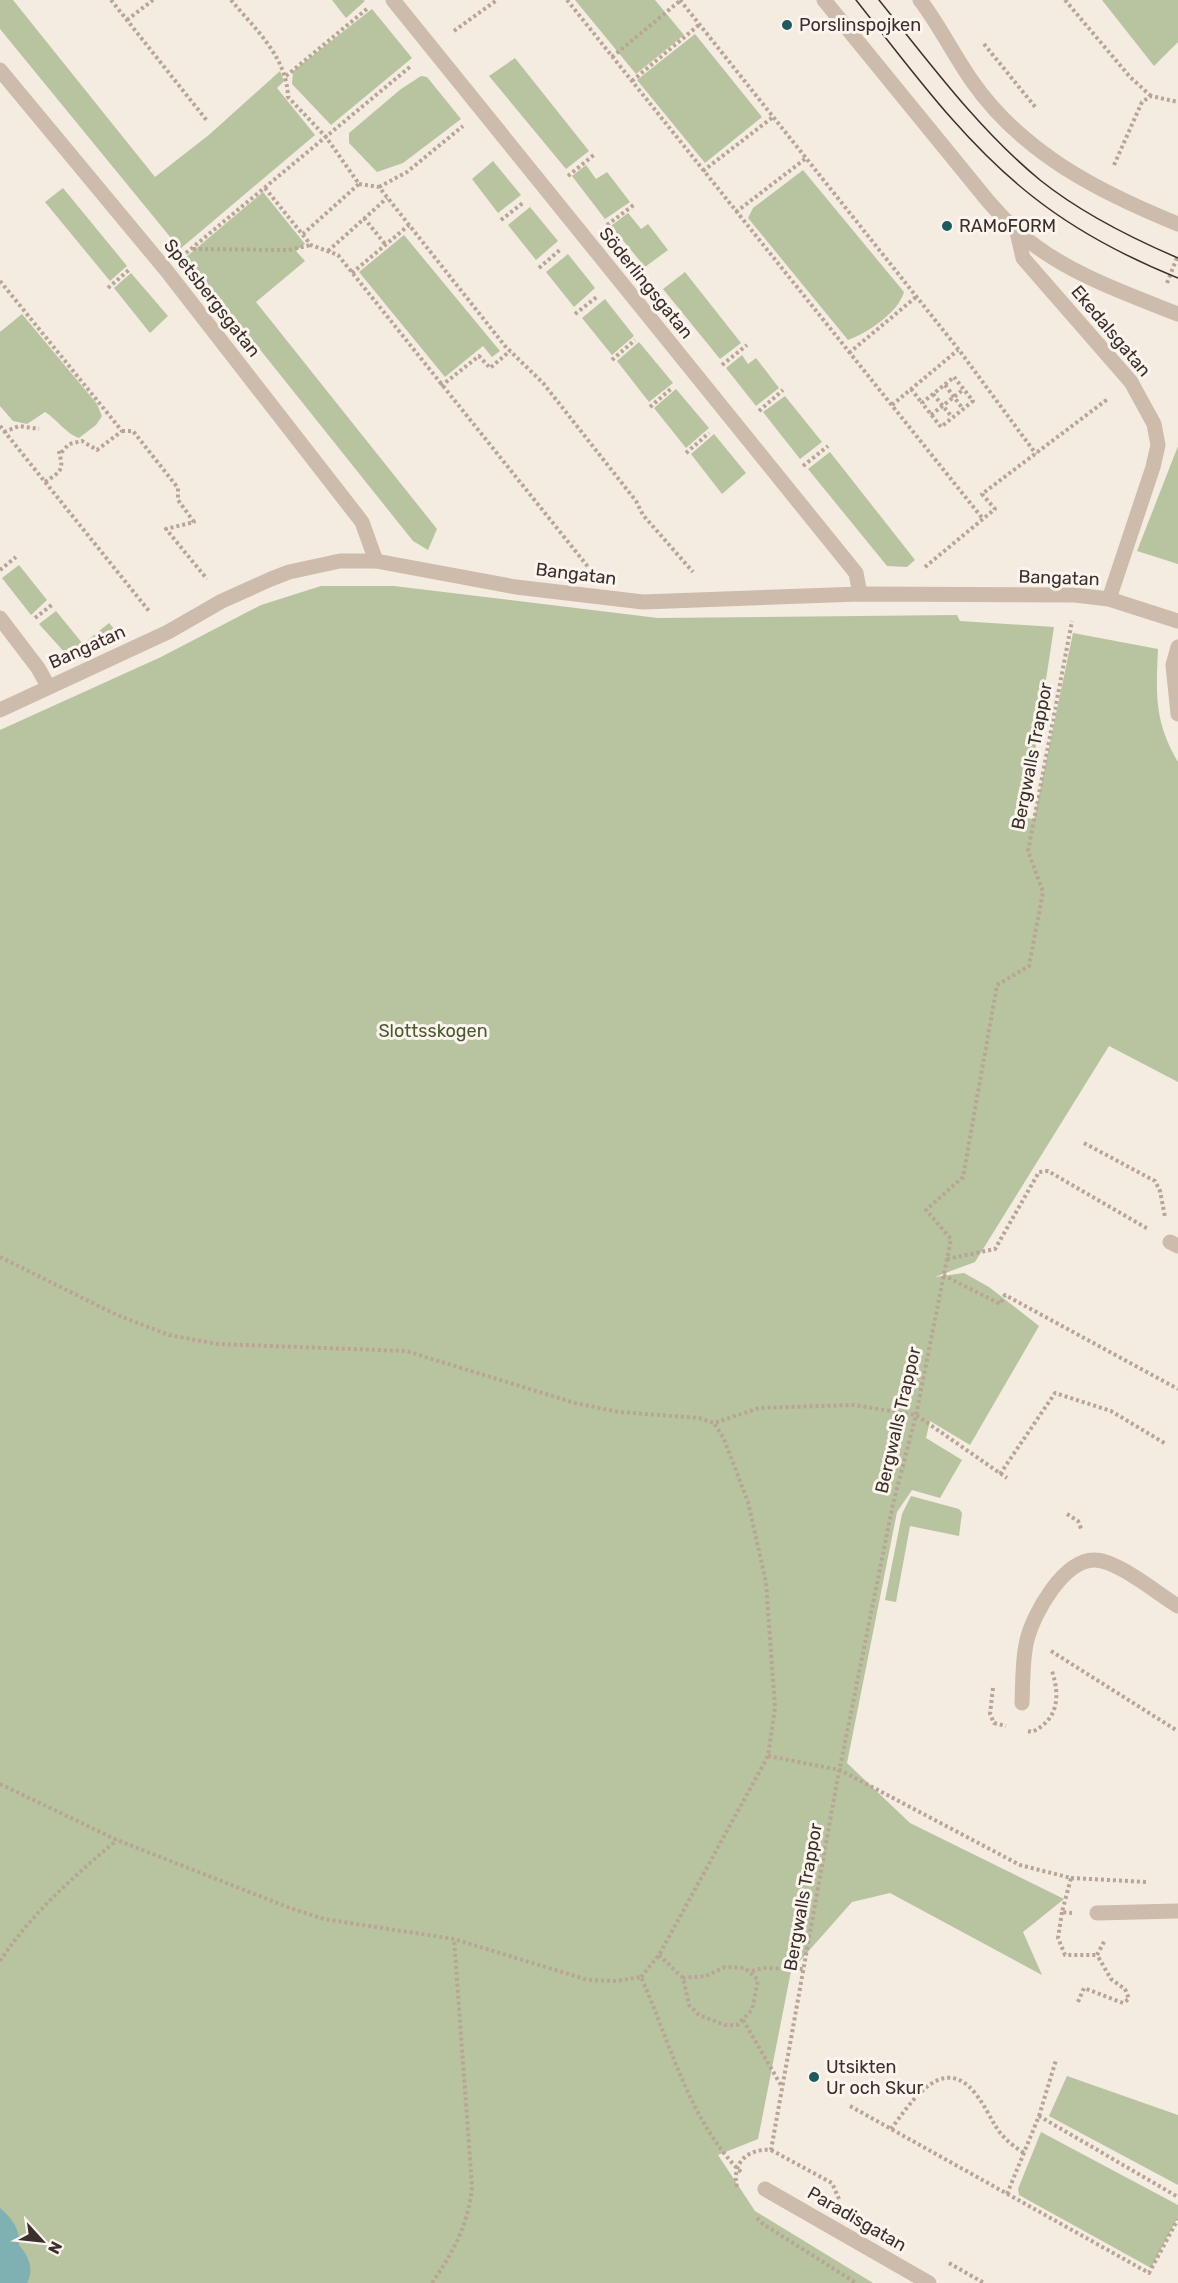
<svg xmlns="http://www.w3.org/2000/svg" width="1178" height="2283" font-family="Rubik,sans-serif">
<rect width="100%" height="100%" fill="#f4ebe1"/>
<!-- green -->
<g fill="#b8c4a0">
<polygon points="0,0 13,0 155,177 210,134 280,71 284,81 277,88 315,135 180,249 0,29"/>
<polygon points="332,0 363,0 365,1 346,18"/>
<polygon points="575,0 655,0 684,35 636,74"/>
<polygon points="1102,0 1178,0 1178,42 1154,66"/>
<polygon points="372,9 412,58 331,125 292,84 293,71"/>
<polygon points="695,34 762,117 705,163 637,80"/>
<polygon points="515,58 589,151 566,169 489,76"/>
<polygon points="421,76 427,77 461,119 403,163 377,172 349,143 349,133 401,89"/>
<polygon points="493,161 521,195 498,213 472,179"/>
<polygon points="586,165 596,179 607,172 630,202 605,219 572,176"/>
<path d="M803 170 904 292C898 313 867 333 848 340L748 218 753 208Z"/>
<polygon points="63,188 127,266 110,281 45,202"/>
<polygon points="263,192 305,244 296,251 305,261 256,302 437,529 428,550 413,541 186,257"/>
<polygon points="530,207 558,241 536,260 508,225"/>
<polygon points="628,213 641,229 648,224 668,250 645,267 611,226"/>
<polygon points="404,235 500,351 492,357 483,346 445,377 359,272"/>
<polygon points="568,254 595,288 574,307 546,272"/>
<polygon points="685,272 741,343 720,359 663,289"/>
<polygon points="131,273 168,316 150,333 114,288"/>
<polygon points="605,299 634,336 612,355 582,318"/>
<path d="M22 314 97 404 102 416 96 425 79 438C66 434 57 419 45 412L27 424 13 421 0 406V332Z"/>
<polygon points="639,342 673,383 649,402 617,361"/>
<polygon points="742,355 748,364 756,358 779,388 756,406 726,368"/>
<polygon points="676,389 709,428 686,448 654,408"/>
<polygon points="785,396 822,442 800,459 763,412"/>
<polygon points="714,434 746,473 722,494 691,454"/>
<polygon points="1178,446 1178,564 1137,551"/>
<polygon points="830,452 915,560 907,567 887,566 808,469"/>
<polygon points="19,565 47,600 31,615 2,578"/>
<path d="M321 586H394L658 618 957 615 960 621 1054 627 1025 818 1034 819 1073 633 1158 649C1156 694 1154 721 1178 762V1082L1109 1046 975 1262 935 1277 964 1273 989 1287 1039 1326 970 1445 930 1421 926 1438 962 1460 940 1498 912 1490 897 1512 847 1763 910 1823 1064 1899 1023 1932 1042 1975 890 1893 852 1902 791 1971 758 2139 718 2155 755 2211 873 2283H0V730L161 657 261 605Z"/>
<polygon points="56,611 83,644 109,623 121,637 83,653 66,654 39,624"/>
<polygon points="911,1496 959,1509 962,1513 959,1536 910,1526 896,1602 885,1600 902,1514"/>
<polygon points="1067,2076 1178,2115 1178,2185 1049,2116"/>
<polygon points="1041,2132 1178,2205 1178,2217 1151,2268 1019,2195 1018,2189"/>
</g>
<!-- water -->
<path fill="#7fb0b2" d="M0 2208C11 2217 21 2230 19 2245 28 2255 35 2270 27 2283H0Z"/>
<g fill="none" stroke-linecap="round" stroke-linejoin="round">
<!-- path -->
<g stroke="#b9a596" stroke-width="4" stroke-dasharray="3 3" stroke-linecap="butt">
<polyline points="111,0 208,122"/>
<path d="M231 0C255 29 287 57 288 97L326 137 359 184 303 234"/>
<polyline points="567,0 983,519"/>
<polyline points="680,0 959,350 1036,454"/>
<polyline points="1065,0 1130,77 1151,96"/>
<polyline points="127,20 153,0"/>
<polyline points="454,31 497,0"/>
<polyline points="984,44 1036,108"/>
<polyline points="612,57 681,0"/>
<polyline points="286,76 368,8"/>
<polyline points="632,81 700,24"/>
<polyline points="1114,165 1142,102 1151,96 1178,102"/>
<polyline points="703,171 773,117"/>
<polyline points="568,176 595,154"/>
<polyline points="359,184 379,187 505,346 543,383 636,501 643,515 693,572"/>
<polyline points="379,187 407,172 463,126"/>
<polyline points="265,188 311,245 338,255 589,568"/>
<polyline points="736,212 805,159"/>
<polyline points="364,218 385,244"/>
<polyline points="501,220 524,202"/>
<polyline points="607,225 635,204"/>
<polyline points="193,249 289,250 311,245"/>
<polyline points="328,251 387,198"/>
<polyline points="186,253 411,66"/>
<polyline points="539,268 561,249"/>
<polyline points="352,273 409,225"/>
<polyline points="0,281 122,431 97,450 82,441 69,444 60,454"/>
<polyline points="1167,283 1178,255"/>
<polyline points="108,288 130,269"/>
<polyline points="575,314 598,296"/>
<polyline points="849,353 916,297"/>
<polyline points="612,360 635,340"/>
<polyline points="722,365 747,345"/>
<polygon points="954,377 973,401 941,427 922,403"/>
<polyline points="945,385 963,409"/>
<polyline points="441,386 479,356 490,368 510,351"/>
<polyline points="911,389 922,403"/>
<polyline points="933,394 952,417"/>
<polyline points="892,405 958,350"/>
<polyline points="650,407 672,388"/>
<polyline points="759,411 783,390"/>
<polyline points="931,415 964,389"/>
<polyline points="0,426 149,611"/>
<polyline points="122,431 133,431 178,488 178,500 194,522 166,529 207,579"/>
<polyline points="4,432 19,426 39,429"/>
<polyline points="686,453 709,433"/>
<polyline points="803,466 828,446"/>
<path d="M45 482C63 470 64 470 58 448"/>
<polyline points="925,567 995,509 982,494 1109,398"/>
<polyline points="0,570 16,557"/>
<polyline points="35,618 53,604"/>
<polyline points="1084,1143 1155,1181 1160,1191 1165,1217"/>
<polyline points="0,1257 117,1315 169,1335 217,1344 406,1351 575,1403 619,1412 699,1418 714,1423 759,1408 854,1405 916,1415 1007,1478"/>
<polyline points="947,1259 995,1249 1039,1172 1048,1171 1148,1229"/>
<polyline points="943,1275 1000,1304 1005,1295 1178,1389"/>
<polyline points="1000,1474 1055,1393 1111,1411 1166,1444"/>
<polyline points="1067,1514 1078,1521 1082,1531"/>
<polyline points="1051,1651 1176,1730"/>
<polyline points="993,1688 990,1714 994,1723 1006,1726"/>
<path d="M1028 1731 1032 1732C1059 1719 1060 1696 1052 1671"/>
<polyline points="768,1756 840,1770 1020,1865 1071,1878 1062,1912 1072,1913"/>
<path d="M0 1784 117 1840 290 1908 324 1919 454 1939 588 1980 616 1981 641 1977C670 2042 690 2124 743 2174"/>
<polyline points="1071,1878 1147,1882"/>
<polyline points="1062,1912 1058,1938 1065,1955 1097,1955"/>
<polyline points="659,1955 683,1978 689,2005 699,2015 725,2025 737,2025 752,2010 758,1980 745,1968 725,1967 706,1976 683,1978"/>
<polyline points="1097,1955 1105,1940"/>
<path d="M0 1961C31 1914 74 1876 117 1840"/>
<polyline points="752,1971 763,1968 803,1969"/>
<polyline points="641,1977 659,1955 768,1756 775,1708 766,1582 748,1502 724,1439 714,1423"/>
<polyline points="1078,2002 1084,1988 1123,2003 1129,1999 1125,1989 1111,1979 1097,1955"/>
<polyline points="743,2020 782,2087"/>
<polyline points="850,2106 1149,2273 1178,2219"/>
<polyline points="1039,2116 1056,2060"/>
<path d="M891 2129C910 2104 942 2052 975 2093 996 2120 991 2132 1024 2153"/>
<polyline points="771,2150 832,2183 839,2199"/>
<path d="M737 2187C731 2162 749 2148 771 2150L837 1782 893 1504 916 1415 951 1239 926 1210 963 1177 997 985 1029 966 1043 892 1028 851 1072 621"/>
<polyline points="1007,2194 1039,2116 1178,2197"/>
<polyline points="757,2218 763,2224 856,2283"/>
<polyline points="949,2263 984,2283"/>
<path d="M432 2283C453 2253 469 2223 472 2186L454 1939"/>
</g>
<!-- service -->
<polyline stroke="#cdbbac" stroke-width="15" points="1178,647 1173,665 1178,714"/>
<!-- minor -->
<g stroke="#cdbbac" stroke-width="15">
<polyline points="393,0 856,573 860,594"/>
<polyline points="0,70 166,270 362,522 376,561"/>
<polyline points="1017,232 1023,258 1131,382 1154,424 1158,445 1153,467 1109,599"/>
<polyline points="0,618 38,668 48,686"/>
<polyline points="0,710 168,632 222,601 271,579 289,572 340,561 376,561 516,587 643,602 860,594 1075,595 1109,599 1178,621"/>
<polyline points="1170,1242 1178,1246"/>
<path d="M1022 1703C1023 1682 1022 1660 1027 1640 1033 1614 1064 1559 1095 1560 1117 1560 1158 1594 1178 1606"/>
<polyline points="1097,1913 1178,1911"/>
<polyline points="765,2189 929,2283"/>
</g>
<!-- tertiary -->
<g stroke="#cdbbac" stroke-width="15">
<path d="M824 0 988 201C997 211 1006 222 1017 231 1061 271 1124 293 1178 314"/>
<path d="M920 0C940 26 953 54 972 81 1022 153 1099 192 1178 224"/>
</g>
<!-- tram -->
<g stroke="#3b302b" stroke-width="1.5">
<path d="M856 0C910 68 963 142 1032 196 1076 231 1126 257 1178 278"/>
<path d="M879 0C929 62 978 129 1040 180 1081 213 1129 237 1178 258"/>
</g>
</g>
<!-- markers -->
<g fill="#1f5a5e" stroke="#fbf5ee" stroke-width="2">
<circle cx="787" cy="25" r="6"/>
<circle cx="947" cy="226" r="6"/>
<circle cx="814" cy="2077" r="6"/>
</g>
<g text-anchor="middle" stroke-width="6" stroke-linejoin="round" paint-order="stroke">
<!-- poi labels -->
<g font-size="18" fill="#3b302b" stroke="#fbf5ee" text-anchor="start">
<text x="799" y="31">Porslinspojken</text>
<text x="959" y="232">RAMoFORM</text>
<text x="826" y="2073">Utsikten<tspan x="826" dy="21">Ur och Skur</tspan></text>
</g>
<!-- street labels -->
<g font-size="18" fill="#3b302b" stroke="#fbf5ee">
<text transform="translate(646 283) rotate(51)" y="6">Söderlingsgatan</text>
<text transform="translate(212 298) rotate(52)" y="6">Spetsbergsgatan</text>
<text transform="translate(1111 331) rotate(50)" y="6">Ekedalsgatan</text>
<text transform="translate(576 574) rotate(7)" y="6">Bangatan</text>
<text transform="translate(1059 578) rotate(2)" y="6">Bangatan</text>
<text transform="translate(87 647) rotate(-24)" y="6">Bangatan</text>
<text transform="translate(1032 756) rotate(-79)" y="6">Bergwalls Trappor</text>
<text transform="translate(898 1420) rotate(-77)" y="6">Bergwalls Trappor</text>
<text transform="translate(803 1897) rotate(-80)" y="6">Bergwalls Trappor</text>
<text transform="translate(857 2219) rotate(30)" y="6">Paradisgatan</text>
</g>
<!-- park labels -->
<g font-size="18" fill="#4a5a2e" stroke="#fbf5ee">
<text x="433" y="1037">Slottsskogen</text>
</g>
</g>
<!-- north arrow -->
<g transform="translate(42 2241) rotate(117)" stroke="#fbf5ee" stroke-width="4.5" paint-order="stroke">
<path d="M0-4.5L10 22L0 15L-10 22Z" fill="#3b302b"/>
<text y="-9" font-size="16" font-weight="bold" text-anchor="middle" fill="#3b302b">N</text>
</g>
</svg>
